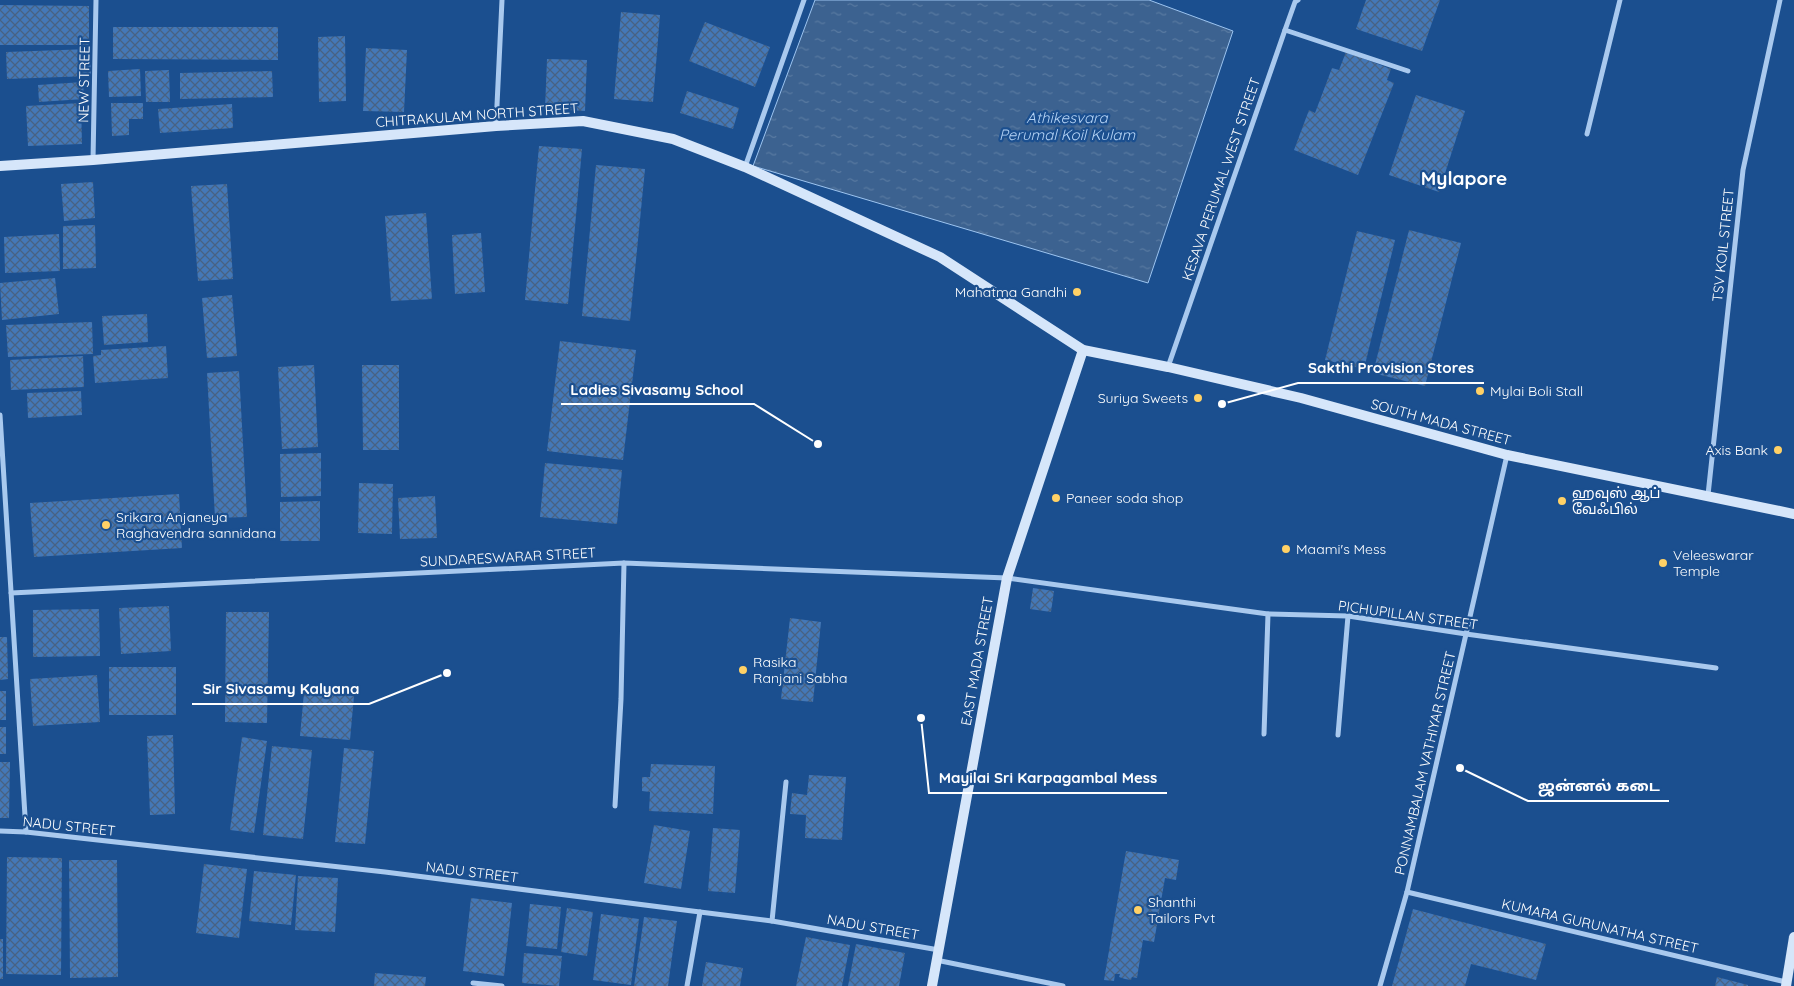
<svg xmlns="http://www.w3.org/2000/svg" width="1794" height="986" font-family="Quicksand,'Noto Sans Tamil',sans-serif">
<defs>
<pattern id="water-ripples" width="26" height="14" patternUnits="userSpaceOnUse" patternTransform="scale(1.25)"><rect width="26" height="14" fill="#3c6290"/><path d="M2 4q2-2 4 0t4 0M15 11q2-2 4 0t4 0" fill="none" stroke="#597aa1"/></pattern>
<pattern id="building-cross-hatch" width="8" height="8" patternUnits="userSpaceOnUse" patternTransform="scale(1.25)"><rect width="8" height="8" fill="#4478b7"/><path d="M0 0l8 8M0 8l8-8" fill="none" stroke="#486282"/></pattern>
</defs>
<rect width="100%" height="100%" fill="#1b4f8f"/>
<!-- water -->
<polygon fill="url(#water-ripples)" stroke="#9cc4f0" points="815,0 1149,0 1233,31 1148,283 753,166"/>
<!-- building -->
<g fill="url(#building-cross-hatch)">
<polygon points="1366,0 1440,0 1422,51 1356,29"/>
<polygon points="0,5 89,6 89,45 0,45"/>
<polygon points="621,12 660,15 653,102 614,99"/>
<polygon points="705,22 770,47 755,87 689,61"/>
<polygon points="113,27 278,27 278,60 113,59"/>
<polygon points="345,36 346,101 319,102 318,37"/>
<polygon points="366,48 407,50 404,112 363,111"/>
<polygon points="90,49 91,76 7,79 6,52"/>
<polygon points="1346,52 1391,69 1387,80 1394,83 1358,175 1294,150 1309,110 1315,113 1332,68 1339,70"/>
<polygon points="547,59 587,60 585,111 545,109"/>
<polygon points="140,69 141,96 109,97 108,71"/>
<polygon points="169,70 170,102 146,102 145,71"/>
<polygon points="272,71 273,97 180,99 180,73"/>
<polygon points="83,82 84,99 39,102 38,85"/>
<polygon points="687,91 739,108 733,129 680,113"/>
<polygon points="1416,95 1465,111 1439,192 1389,175"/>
<polygon points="81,103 82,144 28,146 26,106"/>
<polygon points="111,103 143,103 143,119 129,119 129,135 112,136"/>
<polygon points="232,104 233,128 160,133 158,109"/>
<polygon points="539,146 582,149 568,304 525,300"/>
<polygon points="596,165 645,169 630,321 582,316"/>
<polygon points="93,182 95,218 64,221 61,184"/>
<polygon points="227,184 233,279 198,281 191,186"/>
<polygon points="426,213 432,299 391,301 385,216"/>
<polygon points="95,225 96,268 63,269 63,226"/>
<polygon points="1409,230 1461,243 1425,386 1373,373"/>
<polygon points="1357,231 1395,240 1364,369 1325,360"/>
<polygon points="481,233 485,292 455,294 452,235"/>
<polygon points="59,234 60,271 5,273 4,237"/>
<polygon points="55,278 59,314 2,320 0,283"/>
<polygon points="232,295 237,356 207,358 202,298"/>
<polygon points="147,314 148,342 104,345 102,316"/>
<polygon points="92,322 93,354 8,357 6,325"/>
<polygon points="560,341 636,350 623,460 547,451"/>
<polygon points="166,346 168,378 95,383 93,356 101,355 101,350"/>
<polygon points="83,356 84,387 11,390 10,360"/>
<polygon points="314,365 318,447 282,449 278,367"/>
<polygon points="362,365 399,365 399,450 363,450"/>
<polygon points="239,371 247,517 215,518 207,373"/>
<polygon points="81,391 82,415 28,418 27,393"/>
<polygon points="321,453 321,496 281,497 280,454"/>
<polygon points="545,463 622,470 617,524 540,517"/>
<polygon points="359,483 393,484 392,534 358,533"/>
<polygon points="179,494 182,548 34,557 30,503"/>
<polygon points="435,496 437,538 400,539 398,498"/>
<polygon points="320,501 320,541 280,541 280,502"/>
<polygon points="1033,588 1054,591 1051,612 1030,609"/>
<polygon points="169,606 171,651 121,654 119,608"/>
<polygon points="99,609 100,656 33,657 33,610"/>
<polygon points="226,612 269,612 267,723 225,722"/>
<polygon points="790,618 821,622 813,702 781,699"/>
<polygon points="0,637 7,637 8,679 0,680"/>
<rect x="109" y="667" width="67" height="48"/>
<polygon points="97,675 100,722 33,726 30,679"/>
<rect x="0" y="691" width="6" height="29"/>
<polygon points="304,692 354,696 350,740 300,736"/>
<rect x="0" y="727" width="6" height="27"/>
<polygon points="173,735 175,814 150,815 147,736"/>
<polygon points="242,737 267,741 254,833 230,830"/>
<polygon points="272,746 312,750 303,839 263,835"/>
<polygon points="344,748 374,751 365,844 335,842"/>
<polygon points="0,762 10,762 9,818 0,818"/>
<polygon points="651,764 715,766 713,814 649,811 650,792 642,791 642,777 650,777"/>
<polygon points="809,775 846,777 842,840 805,838 806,815 790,814 792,793 807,795"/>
<polygon points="654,825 690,831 681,889 644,883"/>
<polygon points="713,828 740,830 735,893 708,891"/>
<polygon points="1126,851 1179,860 1176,880 1165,878 1154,942 1143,940 1137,978 1132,977 1131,980 1125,979 1119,977 1120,974 1115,974 1114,981 1104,980"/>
<polygon points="7,857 62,858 61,975 6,974"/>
<polygon points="69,860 117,860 118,977 70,978"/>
<polygon points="204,864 247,869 239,938 196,933"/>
<polygon points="254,871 296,875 291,925 249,921"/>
<polygon points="298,876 338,878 335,932 295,930"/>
<polygon points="471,898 512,903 504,976 463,971"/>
<polygon points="530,904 561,907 557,949 526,946"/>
<polygon points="567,908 593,912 587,956 561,952"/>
<polygon points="1413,909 1546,944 1536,980 1471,964 1465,986 1392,986"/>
<polygon points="601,914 639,919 631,985 593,980"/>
<polygon points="644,917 677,921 668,986 634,986"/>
<polygon points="806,937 850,945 842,986 796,986"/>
<rect x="0" y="939" width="3" height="40"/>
<polygon points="856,944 905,953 899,986 848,986"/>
<polygon points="524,953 562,956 559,986 522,983"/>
<polygon points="706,962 743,968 740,986 702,986"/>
<polygon points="375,973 426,977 425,986 374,986"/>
<polygon points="1717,977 1748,985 1748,986 1715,986"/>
</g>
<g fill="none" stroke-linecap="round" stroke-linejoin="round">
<!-- street -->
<g stroke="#a9c9ee" stroke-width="5">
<polyline points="1285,30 1408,71"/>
<polyline points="496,126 502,0"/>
<polyline points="1587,134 1620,0"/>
<polyline points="93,160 96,0"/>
<polyline points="745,167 804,0"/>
<polyline points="1168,367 1285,30 1295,2 1298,0"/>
<polyline points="0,415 26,832"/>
<polyline points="1708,495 1743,170 1780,0"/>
<polyline points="11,593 624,563 1007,578 1268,614 1348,616 1466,634 1716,668"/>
<polyline points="1264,734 1268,614"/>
<polyline points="1338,735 1348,616"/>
<polyline points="615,806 621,699 624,563"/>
<polyline points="0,831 26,832 385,872 700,912 772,921 939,950"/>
<polyline points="1407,892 1786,982"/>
<polyline points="772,921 786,782"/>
<polyline points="936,960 1063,986"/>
<polyline points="473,983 502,986"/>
<polyline points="687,986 700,912"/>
<polyline points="1380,986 1407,892 1507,455"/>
</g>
<!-- secondary -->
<g stroke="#d6e6fa" stroke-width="10">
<polyline points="0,166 93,160 496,126 583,121 673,139 745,167 940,257 1083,350 1168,367 1301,398 1507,455 1794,514"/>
<polyline points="932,986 1007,578 1083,350"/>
<polyline points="1786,986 1794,937"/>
</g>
</g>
<!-- markers -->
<g fill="#ffd166" stroke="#1b4f8f" stroke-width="2">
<circle cx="1077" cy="292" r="5"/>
<circle cx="1480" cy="391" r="5"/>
<circle cx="1198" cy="398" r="5"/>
<circle cx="1778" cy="450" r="5"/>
<circle cx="1056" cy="498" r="5"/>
<circle cx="1562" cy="501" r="5"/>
<circle cx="106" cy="525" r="5"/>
<circle cx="1286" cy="549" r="5"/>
<circle cx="1663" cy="563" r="5"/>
<circle cx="743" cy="670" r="5"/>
<circle cx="1138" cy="910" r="5"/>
</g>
<g text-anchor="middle" stroke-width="4.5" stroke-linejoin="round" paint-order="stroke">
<!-- street labels -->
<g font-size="14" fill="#fff" stroke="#1b4f8f">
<text transform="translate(84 80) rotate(-89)" y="5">NEW STREET</text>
<text transform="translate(477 115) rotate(-4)" y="5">CHITRAKULAM NORTH STREET</text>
<text transform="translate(1221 179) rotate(-71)" y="5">KESAVA PERUMAL WEST STREET</text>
<text transform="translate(1723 245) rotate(-84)" y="5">TSV KOIL STREET</text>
<text transform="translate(1441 422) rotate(15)" y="5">SOUTH MADA STREET</text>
<text transform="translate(508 557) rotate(-3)" y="5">SUNDARESWARAR STREET</text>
<text transform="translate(1408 615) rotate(8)" y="5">PICHUPILLAN STREET</text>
<text transform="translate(977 661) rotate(-80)" y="5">EAST MADA STREET</text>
<text transform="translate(1425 763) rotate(-77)" y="5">PONNAMBALAM VATHIYAR STREET</text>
<text transform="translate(69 826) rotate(6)" y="5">NADU STREET</text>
<text transform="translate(472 872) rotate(7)" y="5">NADU STREET</text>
<text transform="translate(1600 926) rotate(13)" y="5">KUMARA GURUNATHA STREET</text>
<text transform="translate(873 927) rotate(10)" y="5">NADU STREET</text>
</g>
<!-- poi labels -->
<g font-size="14" fill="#fff" stroke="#1b4f8f" text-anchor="start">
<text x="1067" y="297" text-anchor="end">Mahatma Gandhi</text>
<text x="1490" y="396">Mylai Boli Stall</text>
<text x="1188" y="403" text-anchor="end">Suriya Sweets</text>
<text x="1768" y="455" text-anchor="end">Axis Bank</text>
<text x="1572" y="498">ஹவுஸ் ஆப்<tspan x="1572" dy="16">வேஃபில்</tspan></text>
<text x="1066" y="503">Paneer soda shop</text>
<text x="116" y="522">Srikara Anjaneya<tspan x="116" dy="16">Raghavendra sannidana</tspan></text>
<text x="1296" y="554">Maami's Mess</text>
<text x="1673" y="560">Veleeswarar<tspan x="1673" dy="16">Temple</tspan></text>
<text x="753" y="667">Rasika<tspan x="753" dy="16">Ranjani Sabha</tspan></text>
<text x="1148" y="907">Shanthi<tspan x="1148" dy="16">Tailors Pvt</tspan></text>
</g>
<!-- water labels -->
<g font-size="15" font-style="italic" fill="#b5d3f5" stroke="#1b4f8f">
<text x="1067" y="123">Athikesvara<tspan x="1067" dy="17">Perumal Koil Kulam</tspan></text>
</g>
<!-- district labels -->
<g font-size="19" font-weight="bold" fill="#fff" stroke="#1b4f8f">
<text x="1464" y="185">Mylapore</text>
</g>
</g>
<!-- callouts -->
<path fill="none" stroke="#fff" stroke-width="2" d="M1222 404L1298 383H1484M818 444L754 404H561M447 673L369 704H192M921 718L929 793H1167M1460 768L1528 801H1669"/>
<g fill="#fff" stroke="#1b4f8f" stroke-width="2">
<circle cx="1222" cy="404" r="5"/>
<circle cx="818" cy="444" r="5"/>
<circle cx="447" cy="673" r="5"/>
<circle cx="921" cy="718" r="5"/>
<circle cx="1460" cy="768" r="5"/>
</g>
<g font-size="15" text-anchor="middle" font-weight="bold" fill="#fff" stroke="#1b4f8f" stroke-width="4.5" stroke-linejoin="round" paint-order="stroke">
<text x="1391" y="373">Sakthi Provision Stores</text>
<text x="657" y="395">Ladies Sivasamy School</text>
<text x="281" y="694">Sir Sivasamy Kalyana</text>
<text x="1048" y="783">Mayilai Sri Karpagambal Mess</text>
<text x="1599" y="791">ஜன்னல் கடை</text>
</g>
</svg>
